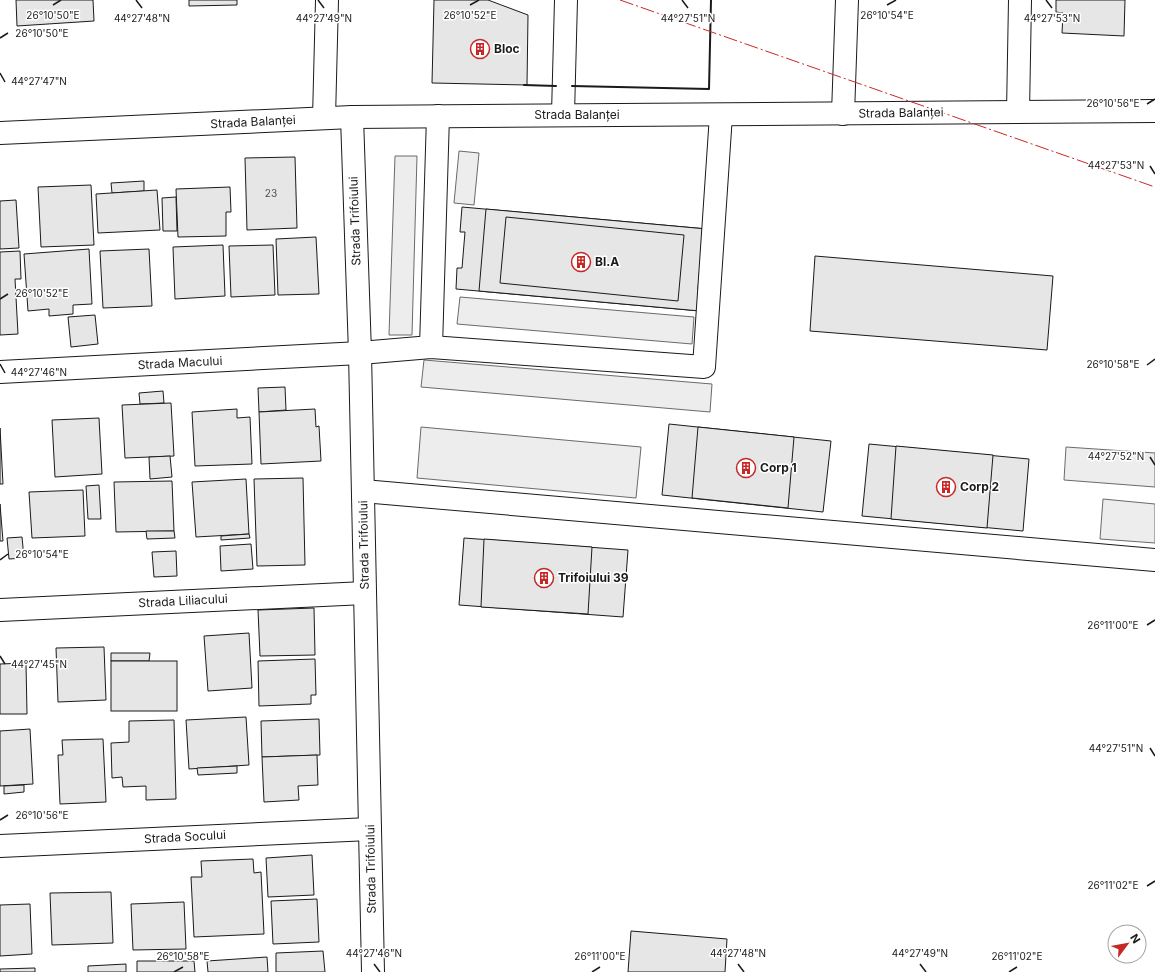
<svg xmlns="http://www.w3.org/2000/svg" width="1155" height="972" font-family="Inter,sans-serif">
<rect width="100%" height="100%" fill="#fff"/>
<!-- built -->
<g fill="#ededed" stroke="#6a6a6a">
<polygon points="459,151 479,153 474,205 454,203"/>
<polygon points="395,156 417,156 412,335 389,335"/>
<polygon points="460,297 694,317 692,344 457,324"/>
<polygon points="424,360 712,384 710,412 421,387"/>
<polygon points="421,427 641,447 636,498 417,478"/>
<polygon points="1066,447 1155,453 1155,487 1064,480"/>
<polygon points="1103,499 1155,504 1155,543 1100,539"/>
</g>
<!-- building -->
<g fill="#e6e6e6" stroke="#1a1a1a">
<polygon points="16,0 93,0 94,21 17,26"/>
<polygon points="189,0 237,0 237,5 189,6"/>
<polygon points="434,0 488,0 528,15 527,85 432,83"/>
<polygon points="1056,0 1125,0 1124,36 1062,33 1063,13 1056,12"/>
<polygon points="295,157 297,228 247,230 245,158"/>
<polygon points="144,181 144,191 112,193 111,183"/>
<polygon points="91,185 94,245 41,247 38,187"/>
<polygon points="230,187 231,212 226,212 226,236 178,237 176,189"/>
<polygon points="157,190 160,230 98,233 96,194"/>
<polygon points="176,197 177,231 163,231 162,198"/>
<polygon points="16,200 19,248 0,249 0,201"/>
<polygon points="462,207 707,229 701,255 698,289 702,289 700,311 456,289 457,268 462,268 465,232 460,232"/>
<polygon points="486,209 707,229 701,255 698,289 702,289 700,311 479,291"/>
<polygon points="506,217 684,235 678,301 500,283"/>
<polygon points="316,237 319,294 278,295 276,239"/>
<polygon points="223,245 225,296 175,299 173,247"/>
<polygon points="273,245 275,295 231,297 229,246"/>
<polygon points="89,249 92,304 73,305 73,314 49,316 49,309 28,311 24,254"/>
<polygon points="149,249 152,306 103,308 100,251"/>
<polygon points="20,251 21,279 15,279 18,334 0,335 0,252"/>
<polygon points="815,256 1053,276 1047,350 810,331"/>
<polygon points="95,315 98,344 71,347 68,317"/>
<polygon points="285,387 286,410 259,412 258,388"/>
<polygon points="163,391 164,403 140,404 139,393"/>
<polygon points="171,403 174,456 125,458 122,405"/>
<polygon points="237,409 237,418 250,417 252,464 195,466 192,412"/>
<polygon points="315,409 316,427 319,426 321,461 261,464 259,412"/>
<polygon points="99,418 102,474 55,477 52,420"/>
<polygon points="669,424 831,441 823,512 662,495"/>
<polygon points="698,427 794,437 788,508 692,498"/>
<polygon points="0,428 3,484 0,484"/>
<polygon points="869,444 1029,459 1023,531 862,516"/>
<polygon points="896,446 993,455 987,528 891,519"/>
<polygon points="170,456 172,477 150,479 149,457"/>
<polygon points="303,478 305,565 257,566 254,479"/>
<polygon points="246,479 249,534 196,537 192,482"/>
<polygon points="172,481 174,531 116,532 114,482"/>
<polygon points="99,485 101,519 88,519 86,486"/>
<polygon points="83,490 85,536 32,538 29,492"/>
<polygon points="0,504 3,541 0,541"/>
<polygon points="146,531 174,531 175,538 147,539"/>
<polygon points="249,534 250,538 221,540 221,536"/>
<polygon points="22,537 24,558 9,559 7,538"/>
<polygon points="464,538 628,550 623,617 459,605"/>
<polygon points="484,539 592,547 588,614 481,607"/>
<polygon points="251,544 253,569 221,571 220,546"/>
<polygon points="176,551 177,576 154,577 152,552"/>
<polygon points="314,608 315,655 260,656 258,610"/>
<polygon points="249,633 252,688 208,691 204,636"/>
<polygon points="104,647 106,700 58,702 56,648"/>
<polygon points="111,653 150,653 149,661 111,661"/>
<polygon points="315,659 316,695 311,695 311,704 259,706 258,661"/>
<rect x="111" y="661" width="66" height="50"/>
<polygon points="26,663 27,714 0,714 0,664"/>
<polygon points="246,717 249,765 189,769 186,720"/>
<polygon points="319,719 320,755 262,757 261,721"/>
<polygon points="174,720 176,799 146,800 146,786 123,787 122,777 112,778 111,743 129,742 129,721"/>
<polygon points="30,729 33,784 0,786 0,731"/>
<polygon points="103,739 106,802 60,804 58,755 63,755 62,740"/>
<polygon points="317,755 318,785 298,786 299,800 264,802 262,757"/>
<polygon points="237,766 237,773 198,775 197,768"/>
<polygon points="24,785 24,792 4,794 4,786"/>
<polygon points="312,855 314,895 268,897 266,858"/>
<polygon points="253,859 254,873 261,872 264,934 194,937 191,877 202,877 201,861"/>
<polygon points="111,892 113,943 52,945 50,893"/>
<polygon points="317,899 319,942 273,944 271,901"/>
<polygon points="184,902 186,949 133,950 131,904"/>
<polygon points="30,904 32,954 0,956 0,905"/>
<polygon points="631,931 727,939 725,972 628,972"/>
<polygon points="323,951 325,972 276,972 276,953"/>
<polygon points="267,957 268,972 208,972 207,961"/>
<polygon points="137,961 194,961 195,972 137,972"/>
<polygon points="126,964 126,972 88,972 88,966"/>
<polygon points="35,968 35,972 0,972 0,969"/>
</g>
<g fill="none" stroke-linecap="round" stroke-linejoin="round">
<!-- street casing -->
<g stroke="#1a1a1a" stroke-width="24">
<g id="street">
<polyline points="1018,112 1020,0"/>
<polyline points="563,114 566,0"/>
<polyline points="843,114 847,0"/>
<polyline points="352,117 360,353 373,972"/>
<polyline points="324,118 327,0"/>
<polyline points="0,133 352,117 1155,111"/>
<polyline points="431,347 438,116"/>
<polyline points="0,372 360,353 431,347 704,367 721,115"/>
<polyline points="363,491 1155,560"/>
<polyline points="0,610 365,593"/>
<polyline points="0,846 370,829"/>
</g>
</g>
<!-- street -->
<use href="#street" stroke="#fff" stroke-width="22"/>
<!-- wall -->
<g stroke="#1a1a1a" stroke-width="2">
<polyline points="524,85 556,86"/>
<polyline points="572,86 709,89 711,0"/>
</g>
<!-- power -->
<polyline stroke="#c62828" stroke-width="1" stroke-dasharray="14 3 2 3" stroke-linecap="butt" points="620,0 1155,187"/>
</g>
<!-- ticks -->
<path fill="none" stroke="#1a1a1a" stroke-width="1.5" d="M136 0 142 8M318 0 324 8M682 0 688 8M1046 0 1052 8M53 5 61 0M470 5 479 0M887 5 896 0M0 38 8 33M0 73 5 82M1147 104 1155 99M1150 166 1155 174M0 299 8 294M0 364 5 373M1147 365 1155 359M1150 457 1155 465M0 560 8 554M1147 625 1155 620M0 656 5 664M1150 748 1155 756M0 820 8 815M1147 886 1155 881M374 964 380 972M738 964 744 972M920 964 926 972M174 972 183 967M592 972 600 967M1009 972 1017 967"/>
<!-- icons -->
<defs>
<g id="building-ring" transform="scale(1)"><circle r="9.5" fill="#fff" stroke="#c62828" stroke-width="1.5"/><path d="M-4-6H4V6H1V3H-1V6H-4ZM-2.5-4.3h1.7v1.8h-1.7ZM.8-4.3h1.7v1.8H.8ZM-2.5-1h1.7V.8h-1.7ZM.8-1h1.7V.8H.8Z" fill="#c62828"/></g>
</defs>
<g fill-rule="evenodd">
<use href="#building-ring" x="480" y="49"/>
<use href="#building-ring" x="581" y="262"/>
<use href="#building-ring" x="746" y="468"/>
<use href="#building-ring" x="946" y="487"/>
<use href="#building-ring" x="544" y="578"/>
</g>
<g text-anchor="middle" stroke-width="3" stroke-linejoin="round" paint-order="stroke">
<!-- number labels -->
<g font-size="10" fill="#4d4d4d">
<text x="271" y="197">23</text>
</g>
<!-- poi labels -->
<g font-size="12" font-weight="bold" fill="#1a1a1a" stroke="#fff" text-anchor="start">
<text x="494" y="53">Bloc</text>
<text x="595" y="266">Bl.A</text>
<text x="760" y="472">Corp 1</text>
<text x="960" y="491">Corp 2</text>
<text x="558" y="582">Trifoiului 39</text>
</g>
<!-- street labels -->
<g font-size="12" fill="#1a1a1a" stroke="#fff">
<text transform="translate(901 113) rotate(-1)" y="4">Strada Balanței</text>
<text x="577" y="119">Strada Balanței</text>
<text transform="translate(253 122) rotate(-3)" y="4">Strada Balanței</text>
<text transform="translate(355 221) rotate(-92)" y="4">Strada Trifoiului</text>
<text transform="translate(180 363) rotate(-3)" y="4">Strada Macului</text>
<text transform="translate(364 545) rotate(-91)" y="4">Strada Trifoiului</text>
<text transform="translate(183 601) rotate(-3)" y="4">Strada Liliacului</text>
<text transform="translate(185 837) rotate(-3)" y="4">Strada Socului</text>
<text transform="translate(371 869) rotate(-91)" y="4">Strada Trifoiului</text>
</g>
</g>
<g font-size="10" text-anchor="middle" fill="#1a1a1a" stroke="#fff" stroke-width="3" stroke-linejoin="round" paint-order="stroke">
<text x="470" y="19">26°10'52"E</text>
<text x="887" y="19">26°10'54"E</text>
<text x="53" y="19">26°10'50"E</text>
<text x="324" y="22">44°27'49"N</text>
<text x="1052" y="22">44°27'53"N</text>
<text x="142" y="22">44°27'48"N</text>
<text x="688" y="22">44°27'51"N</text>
<text x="42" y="37">26°10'50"E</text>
<text x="39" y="85">44°27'47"N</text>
<text x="1113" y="107">26°10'56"E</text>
<text x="1116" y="169">44°27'53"N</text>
<text x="42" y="297">26°10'52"E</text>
<text x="1113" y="368">26°10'58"E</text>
<text x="39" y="376">44°27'46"N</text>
<text x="1116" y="460">44°27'52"N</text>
<text x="42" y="558">26°10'54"E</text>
<text x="1113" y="629">26°11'00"E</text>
<text x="39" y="668">44°27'45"N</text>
<text x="1116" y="752">44°27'51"N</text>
<text x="42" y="819">26°10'56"E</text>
<text x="1113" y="889">26°11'02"E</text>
<text x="374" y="957">44°27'46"N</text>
<text x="738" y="957">44°27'48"N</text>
<text x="920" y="957">44°27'49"N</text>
<text x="183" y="960">26°10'58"E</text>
<text x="600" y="960">26°11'00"E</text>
<text x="1017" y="960">26°11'02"E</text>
</g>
<!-- north arrow -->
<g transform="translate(1127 944) rotate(58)"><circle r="19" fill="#ffffff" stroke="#a3a3a3"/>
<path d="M0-3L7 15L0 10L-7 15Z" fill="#c62828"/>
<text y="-6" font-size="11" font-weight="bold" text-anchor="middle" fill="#1a1a1a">N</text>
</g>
</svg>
